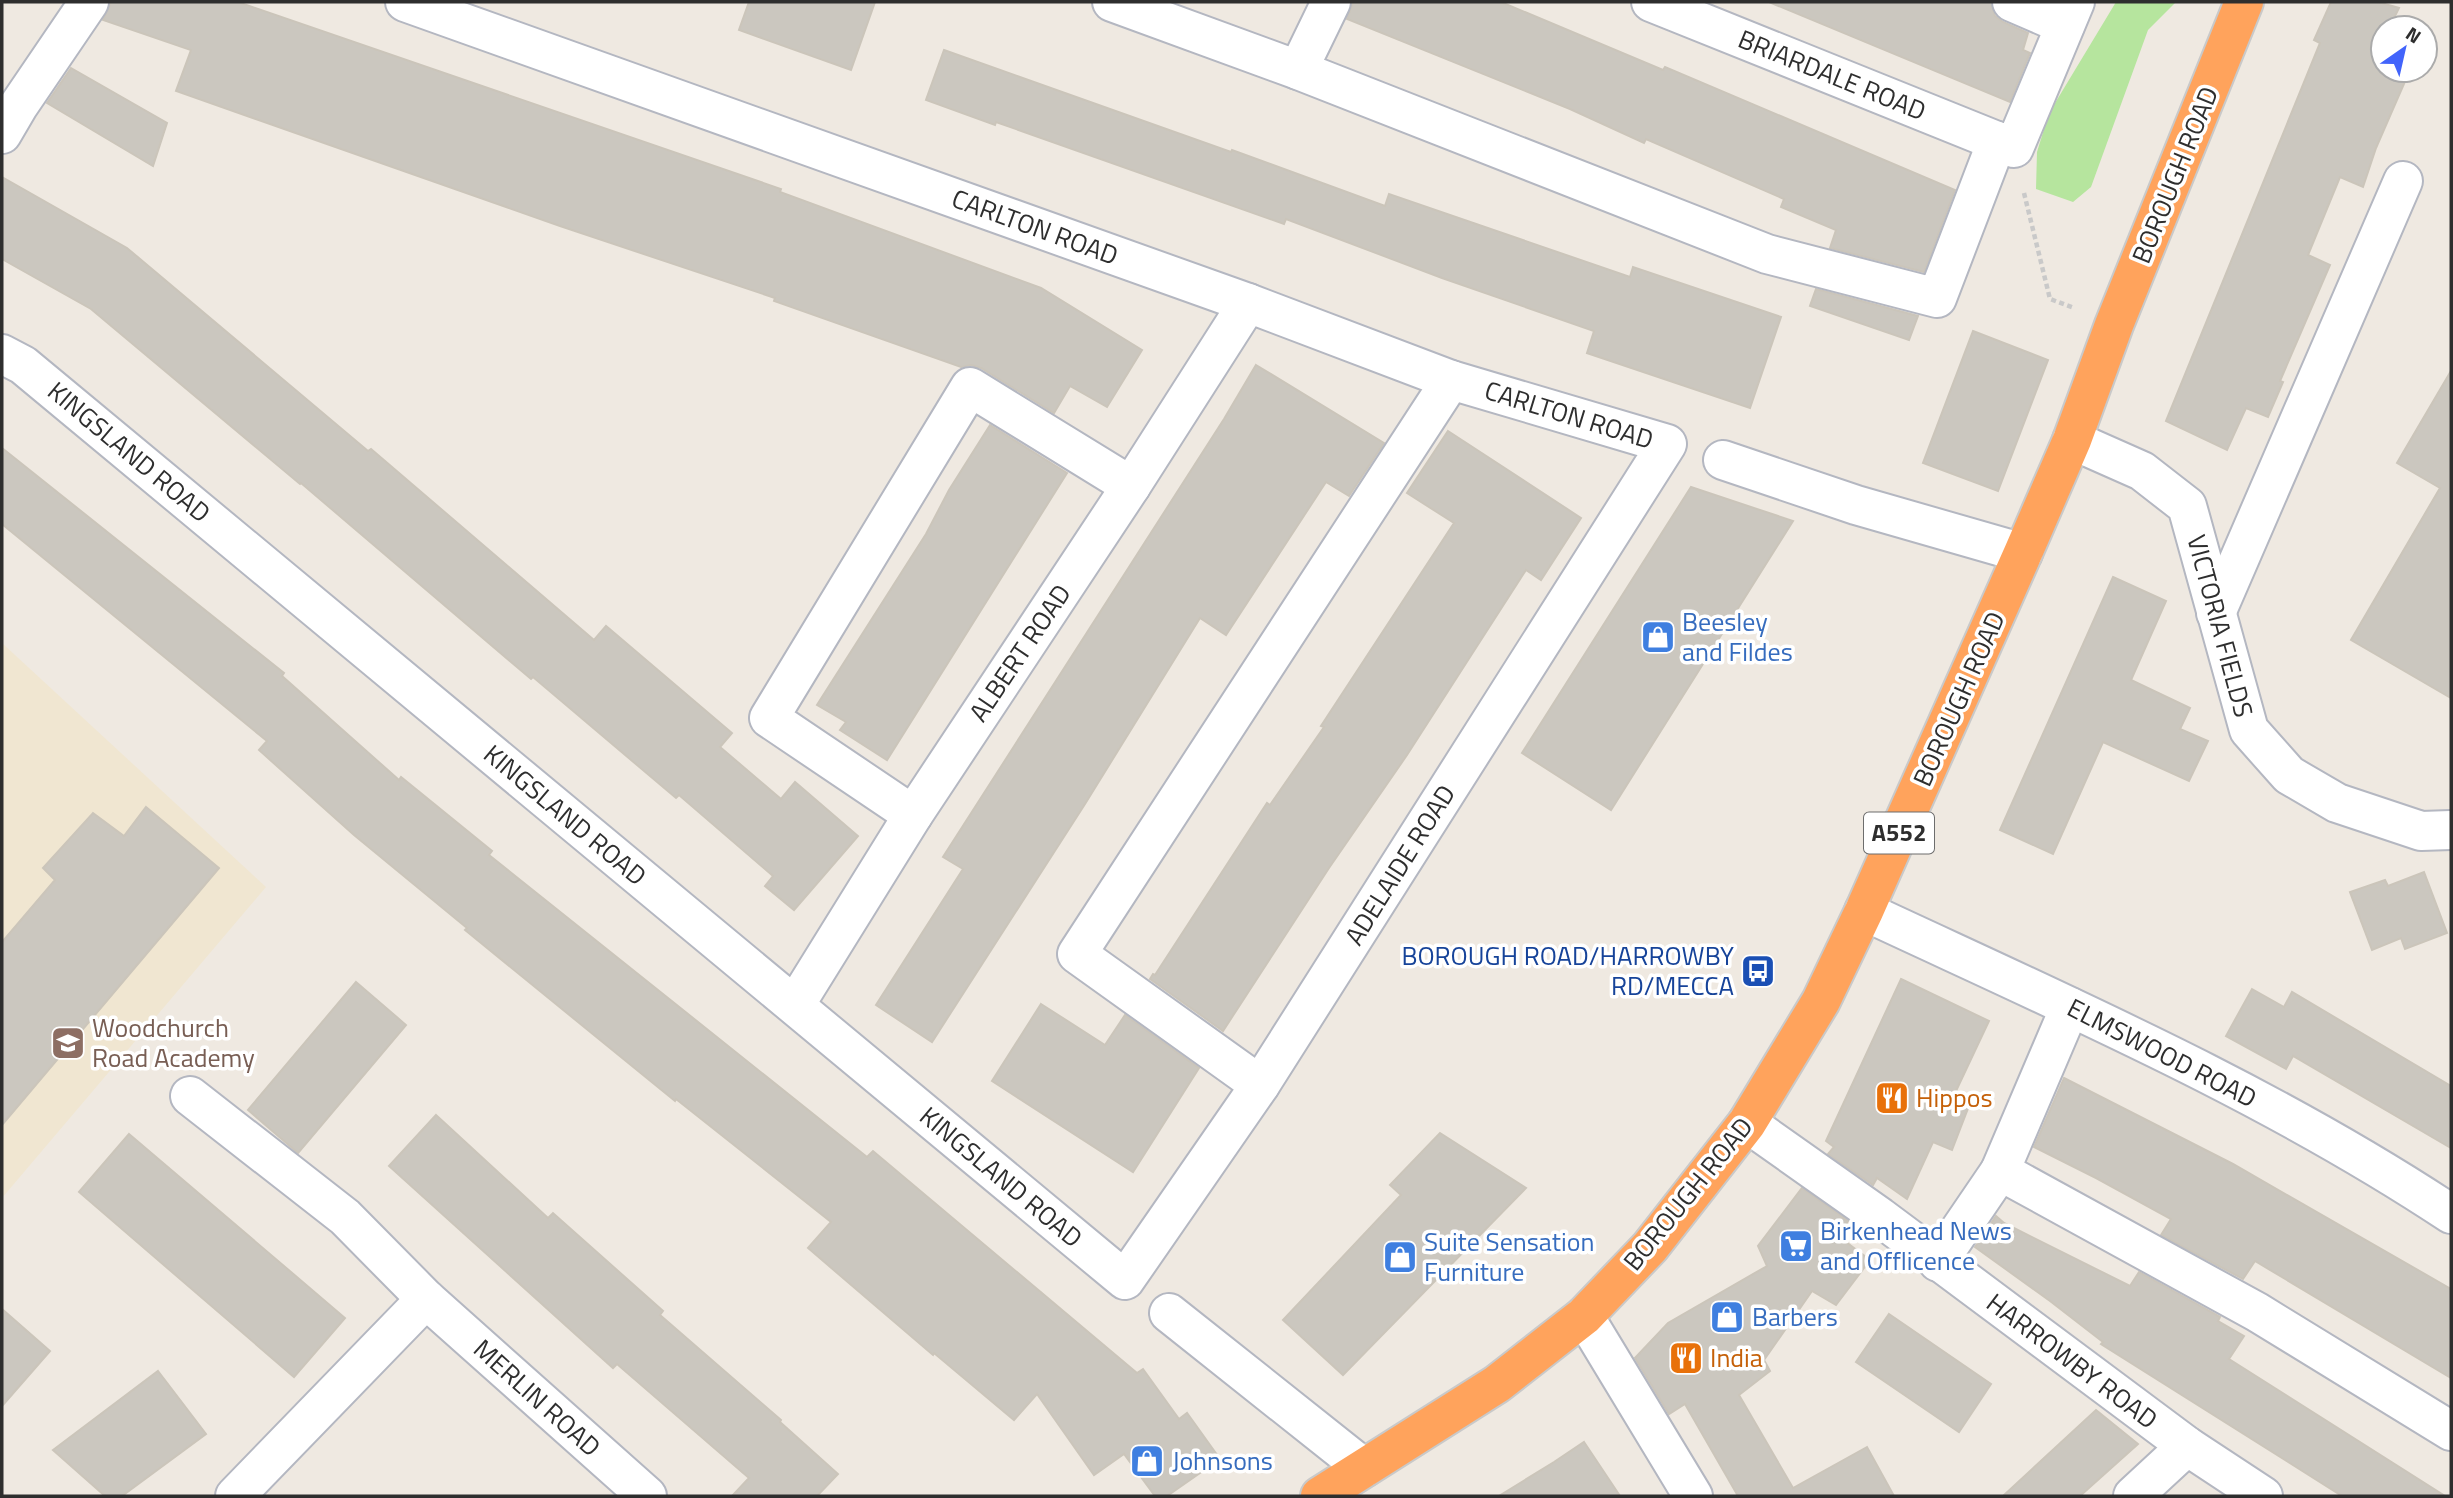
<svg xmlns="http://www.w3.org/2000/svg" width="2453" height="1498" font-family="'Titillium Web',sans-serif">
<rect width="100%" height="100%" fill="#efe9e1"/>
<!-- education -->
<polygon fill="#f0e6d1" points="2,643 266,887 2,1198"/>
<!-- green -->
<polygon fill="#b6e59e" points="2116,2 2176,2 2148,30 2091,187 2073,202 2036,189 2037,152 2049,113"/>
<!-- building -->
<g fill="#cbc7bf" stroke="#cbc5ba" stroke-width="2">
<polygon points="111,2 238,2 781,189 780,192 1041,288 1142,350 1107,407 1070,386 1054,413 981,368 971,365 961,367 774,301 775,298 560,226 176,91 191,50 103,20"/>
<polygon points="749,2 875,2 851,70 739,30"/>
<polygon points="1353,2 1501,2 1663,70 1665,67 1955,190 1924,272 1830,248 1836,230 1781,207 1784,199 1646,139 1644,143 1570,109 1347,19"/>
<polygon points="1769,2 1991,2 1995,16 2003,22 2028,33 2023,50 2030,53 2010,102"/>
<polygon points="2331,2 2378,2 2399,8 2394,18 2416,28 2383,28 2383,70 2410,70 2376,148 2363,187 2340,177 2308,255 2330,265 2280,381 2283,382 2268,417 2246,408 2227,450 2166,421 2320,43 2314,40"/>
<polygon points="944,50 1231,152 1232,150 1385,206 1389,194 1630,277 1633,267 1781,317 1750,408 1587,353 1594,331 1442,278 1286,219 1284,224 996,122 995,125 926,100"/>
<polygon points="71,68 167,123 153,166 47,103"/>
<polygon points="2,177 127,248 368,451 371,449 594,640 606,626 732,733 720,747 781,799 795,782 858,836 794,910 765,886 773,876 679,795 676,798 533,677 531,679 301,483 300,484 91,309 2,259"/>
<polygon points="1816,289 1918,316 1909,340 1810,306"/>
<polygon points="1973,331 2048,360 1998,491 1923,463"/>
<polygon points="1256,365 1384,443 1349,496 1326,482 1226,635 1200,618 1085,804 932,1042 876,1005 963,869 943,857 1224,419"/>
<polygon points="2451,371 2451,698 2351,640 2440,488 2397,463"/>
<polygon points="990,425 1067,473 887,760 840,730 846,722 817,705 926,534 949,490"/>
<polygon points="1448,431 1581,518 1541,580 1526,570 1407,755 1329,868 1223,1031 1150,979 1153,974 1155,975 1267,803 1270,805 1324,727 1321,726 1454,523 1407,493"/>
<polygon points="2,448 284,673 282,676 399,780 401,777 492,851 489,855 867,1157 873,1151 1137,1373 1143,1369 1179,1419 1187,1413 1220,1459 1167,1496 1155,1496 1124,1454 1094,1475 1037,1394 1014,1420 934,1353 933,1355 808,1248 831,1222 676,1099 675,1101 465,930 467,928 354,835 259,750 267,741 2,524"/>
<polygon points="1691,487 1793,521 1611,810 1522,753"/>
<polygon points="2113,577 2166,601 2131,680 2190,708 2180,729 2208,741 2189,781 2103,742 2053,854 2000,830"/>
<polygon points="146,807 219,868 2,1125 2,942 55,880 43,868 93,813 124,836"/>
<polygon points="2424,872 2447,933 2405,949 2401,938 2372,950 2350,892 2385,880 2388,886"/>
<polygon points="1901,979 1989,1021 1956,1091 1972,1098 1952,1150 1933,1142 1907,1199 1877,1178 1873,1185 1828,1154 1834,1147 1826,1141"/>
<polygon points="356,982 406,1025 298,1153 248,1110"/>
<polygon points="2252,989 2284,1007 2292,992 2451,1086 2451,1148 2293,1056 2286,1069 2226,1036"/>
<polygon points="1041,1004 1105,1045 1125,1015 1199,1068 1133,1172 992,1081"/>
<polygon points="2064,1078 2233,1164 2451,1289 2451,1378 2255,1261 2243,1279 2161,1235 2171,1219 2096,1178 2034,1147"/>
<polygon points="436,1115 548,1218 553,1213 663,1311 660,1315 781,1420 780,1422 838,1474 817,1496 732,1496 749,1478 617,1364 613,1368 389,1166"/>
<polygon points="1440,1133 1526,1188 1343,1375 1283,1320 1401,1195 1390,1185"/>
<polygon points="129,1134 345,1318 294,1377 79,1192"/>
<polygon points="1802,1188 1848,1221 1838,1236 1870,1260 1836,1305 1812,1291 1764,1360 1770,1371 1739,1395 1793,1488 1867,1447 1894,1496 1738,1496 1685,1404 1669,1414 1635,1358 1668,1323 1767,1266 1758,1246"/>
<polygon points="1996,1216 2004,1223 2130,1286 2139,1272 2220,1317 2218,1321 2244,1336 2229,1359 2445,1496 2342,1496 2101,1344 2103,1342 2050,1301 1975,1247"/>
<polygon points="2,1309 50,1351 2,1406"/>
<polygon points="1889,1314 1991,1384 1959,1432 1856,1362"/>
<polygon points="158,1371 206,1434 122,1496 105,1496 53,1450"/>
<polygon points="2096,1410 2138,1444 2080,1496 2003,1496"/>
<polygon points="1584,1442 1620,1496 1499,1496 1554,1462"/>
</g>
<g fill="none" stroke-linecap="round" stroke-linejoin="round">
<!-- minor casing -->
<g stroke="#b4b7c1" stroke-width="42">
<g id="minor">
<polyline points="1112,2 1298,70"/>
<polyline points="1331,2 1298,70 1767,254 1937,298 1997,141"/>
<polyline points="1651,2 2014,148 2075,2"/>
<polyline points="2012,2 2065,25"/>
<polyline points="2,134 19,105 89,2"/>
<polyline points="2,354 23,365 1125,1280 1260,1085 1667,444 1451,380 1248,303 405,2"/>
<polyline points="2072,440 2142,471 2187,506 2249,730 2289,775 2337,803 2421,831 2451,830"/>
<polyline points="1723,460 1856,505 2023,553"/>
<polyline points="2216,613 2403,181"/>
<polyline points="913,815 769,718 970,387 1131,486"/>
<path d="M1864 911C2063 1004 2267 1092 2451 1214"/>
<polyline points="795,1005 913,815 1131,486 1248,303"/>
<polyline points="2070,1007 2000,1171 2257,1312 2451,1431"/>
<polyline points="1260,1085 1077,954 1451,380"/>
<polyline points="190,1096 345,1217 426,1299 647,1496"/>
<polyline points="1747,1123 1880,1217 2187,1446 2263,1496"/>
<polyline points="1938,1262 2000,1171"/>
<polyline points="1169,1313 1364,1468"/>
<polyline points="1584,1316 1693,1496"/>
<polyline points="235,1496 426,1299"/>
<polyline points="2133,1496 2187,1446"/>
</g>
</g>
<!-- highway casing -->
<g stroke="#c9c9c9" stroke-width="42">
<polyline id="highway" points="1320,1496 1497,1384 1584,1316 1650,1247 1747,1123 1821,1001 1864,911 2023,553 2072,440 2114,325 2244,2"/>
</g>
<!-- path -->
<polyline stroke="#c9c9c9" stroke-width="4.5" stroke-dasharray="5 3.5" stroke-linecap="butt" points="2024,193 2050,299 2074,308"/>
<!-- minor -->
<use href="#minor" stroke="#fff" stroke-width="38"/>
<!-- highway -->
<use href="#highway" stroke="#ffa35c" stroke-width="38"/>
</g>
<!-- icons -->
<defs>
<g id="shop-square" transform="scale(1.75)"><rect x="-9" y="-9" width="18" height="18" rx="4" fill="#3f7fe0" stroke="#fff"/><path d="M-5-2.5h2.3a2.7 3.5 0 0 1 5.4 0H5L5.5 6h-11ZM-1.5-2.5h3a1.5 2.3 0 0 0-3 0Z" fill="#fff"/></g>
<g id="bus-square" transform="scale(1.75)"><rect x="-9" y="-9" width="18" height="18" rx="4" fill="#1a4fb4" stroke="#fff"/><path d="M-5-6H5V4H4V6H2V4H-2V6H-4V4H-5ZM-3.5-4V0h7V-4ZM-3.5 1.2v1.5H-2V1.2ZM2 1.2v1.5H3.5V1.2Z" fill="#fff"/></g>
<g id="school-square" transform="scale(1.75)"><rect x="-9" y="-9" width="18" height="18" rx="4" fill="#8d6e63" stroke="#fff"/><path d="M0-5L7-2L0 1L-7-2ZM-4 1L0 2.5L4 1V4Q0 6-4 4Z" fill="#fff"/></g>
<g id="restaurant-square" transform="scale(1.75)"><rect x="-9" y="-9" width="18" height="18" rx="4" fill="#e8710a" stroke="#fff"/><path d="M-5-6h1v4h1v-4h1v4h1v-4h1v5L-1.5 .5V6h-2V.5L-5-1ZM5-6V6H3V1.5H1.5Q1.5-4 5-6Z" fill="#fff"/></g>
<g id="supermarket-square" transform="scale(1.75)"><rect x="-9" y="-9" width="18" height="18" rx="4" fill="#3f7fe0" stroke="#fff"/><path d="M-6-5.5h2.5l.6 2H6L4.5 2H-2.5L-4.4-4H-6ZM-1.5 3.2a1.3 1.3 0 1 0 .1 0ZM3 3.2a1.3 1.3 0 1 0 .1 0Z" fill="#fff"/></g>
</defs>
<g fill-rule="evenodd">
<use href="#shop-square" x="1658" y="637"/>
<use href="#bus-square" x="1758" y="971"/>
<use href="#school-square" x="68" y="1043"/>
<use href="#restaurant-square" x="1892" y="1098"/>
<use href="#supermarket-square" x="1796" y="1246"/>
<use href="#shop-square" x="1400" y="1257"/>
<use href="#shop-square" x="1727" y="1317"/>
<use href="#restaurant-square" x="1686" y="1358"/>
<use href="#shop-square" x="1147" y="1461"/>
</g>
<g text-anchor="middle" stroke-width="7" stroke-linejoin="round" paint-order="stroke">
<!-- shield labels -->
<rect fill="#fff" stroke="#6d6d6d" stroke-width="2" x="1864" y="812.5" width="70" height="41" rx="5"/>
<g font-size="24" font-weight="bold" fill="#2e2e2e">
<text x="1899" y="841">A552</text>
</g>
<!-- street labels -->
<g font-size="26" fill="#2e2e2e" stroke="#fff">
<text transform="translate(1832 75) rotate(22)" y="9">BRIARDALE ROAD</text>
<text transform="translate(2175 175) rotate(-68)" y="9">BOROUGH ROAD</text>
<text transform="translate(1035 227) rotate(20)" y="9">CARLTON ROAD</text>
<text transform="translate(1569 415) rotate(17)" y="9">CARLTON ROAD</text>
<text transform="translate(129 452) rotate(40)" y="9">KINGSLAND ROAD</text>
<text transform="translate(2220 626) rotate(75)" y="9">VICTORIA FIELDS</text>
<text transform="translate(1020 653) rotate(-56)" y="9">ALBERT ROAD</text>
<text transform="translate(1959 699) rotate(-66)" y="9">BOROUGH ROAD</text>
<text transform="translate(565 815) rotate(40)" y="9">KINGSLAND ROAD</text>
<text transform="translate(1400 865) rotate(-58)" y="9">ADELAIDE ROAD</text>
<text transform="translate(2162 1053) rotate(27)" y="9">ELMSWOOD ROAD</text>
<text transform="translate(1001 1177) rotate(40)" y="9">KINGSLAND ROAD</text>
<text transform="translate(1688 1194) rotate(-51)" y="9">BOROUGH ROAD</text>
<text transform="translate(2072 1361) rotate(37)" y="9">HARROWBY ROAD</text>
<text transform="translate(537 1398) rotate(42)" y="9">MERLIN ROAD</text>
</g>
<!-- shop labels -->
<g font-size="26" fill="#366cbe" stroke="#fff" text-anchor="start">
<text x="1682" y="631">Beesley<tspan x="1682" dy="30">and Fildes</tspan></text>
<text x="1820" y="1240">Birkenhead News<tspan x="1820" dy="30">and Offlicence</tspan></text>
<text x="1424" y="1251">Suite Sensation<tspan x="1424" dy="30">Furniture</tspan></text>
<text x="1752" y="1326">Barbers</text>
<text x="1172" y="1470">Johnsons</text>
</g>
<!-- transit labels -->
<g font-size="26" fill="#164399" stroke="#fff" text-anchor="end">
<text x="1734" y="965">BOROUGH ROAD/HARROWBY<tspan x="1734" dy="30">RD/MECCA</tspan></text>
</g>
<!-- education labels -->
<g font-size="26" fill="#785e54" stroke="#fff" text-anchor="start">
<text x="92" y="1037">Woodchurch<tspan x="92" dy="30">Road Academy</tspan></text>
</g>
<!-- food labels -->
<g font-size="26" fill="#c56008" stroke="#fff" text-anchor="start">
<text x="1916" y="1107">Hippos</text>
<text x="1710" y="1367">India</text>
</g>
</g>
<!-- border -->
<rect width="2453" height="1498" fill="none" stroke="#2e2e2e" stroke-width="7"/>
<!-- north arrow -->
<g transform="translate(2404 49) rotate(34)"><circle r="33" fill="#ffffff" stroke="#ababab" stroke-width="2"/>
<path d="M0-5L12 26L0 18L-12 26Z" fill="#4264fb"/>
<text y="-10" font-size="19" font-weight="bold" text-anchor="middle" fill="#2e2e2e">N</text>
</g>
</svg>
